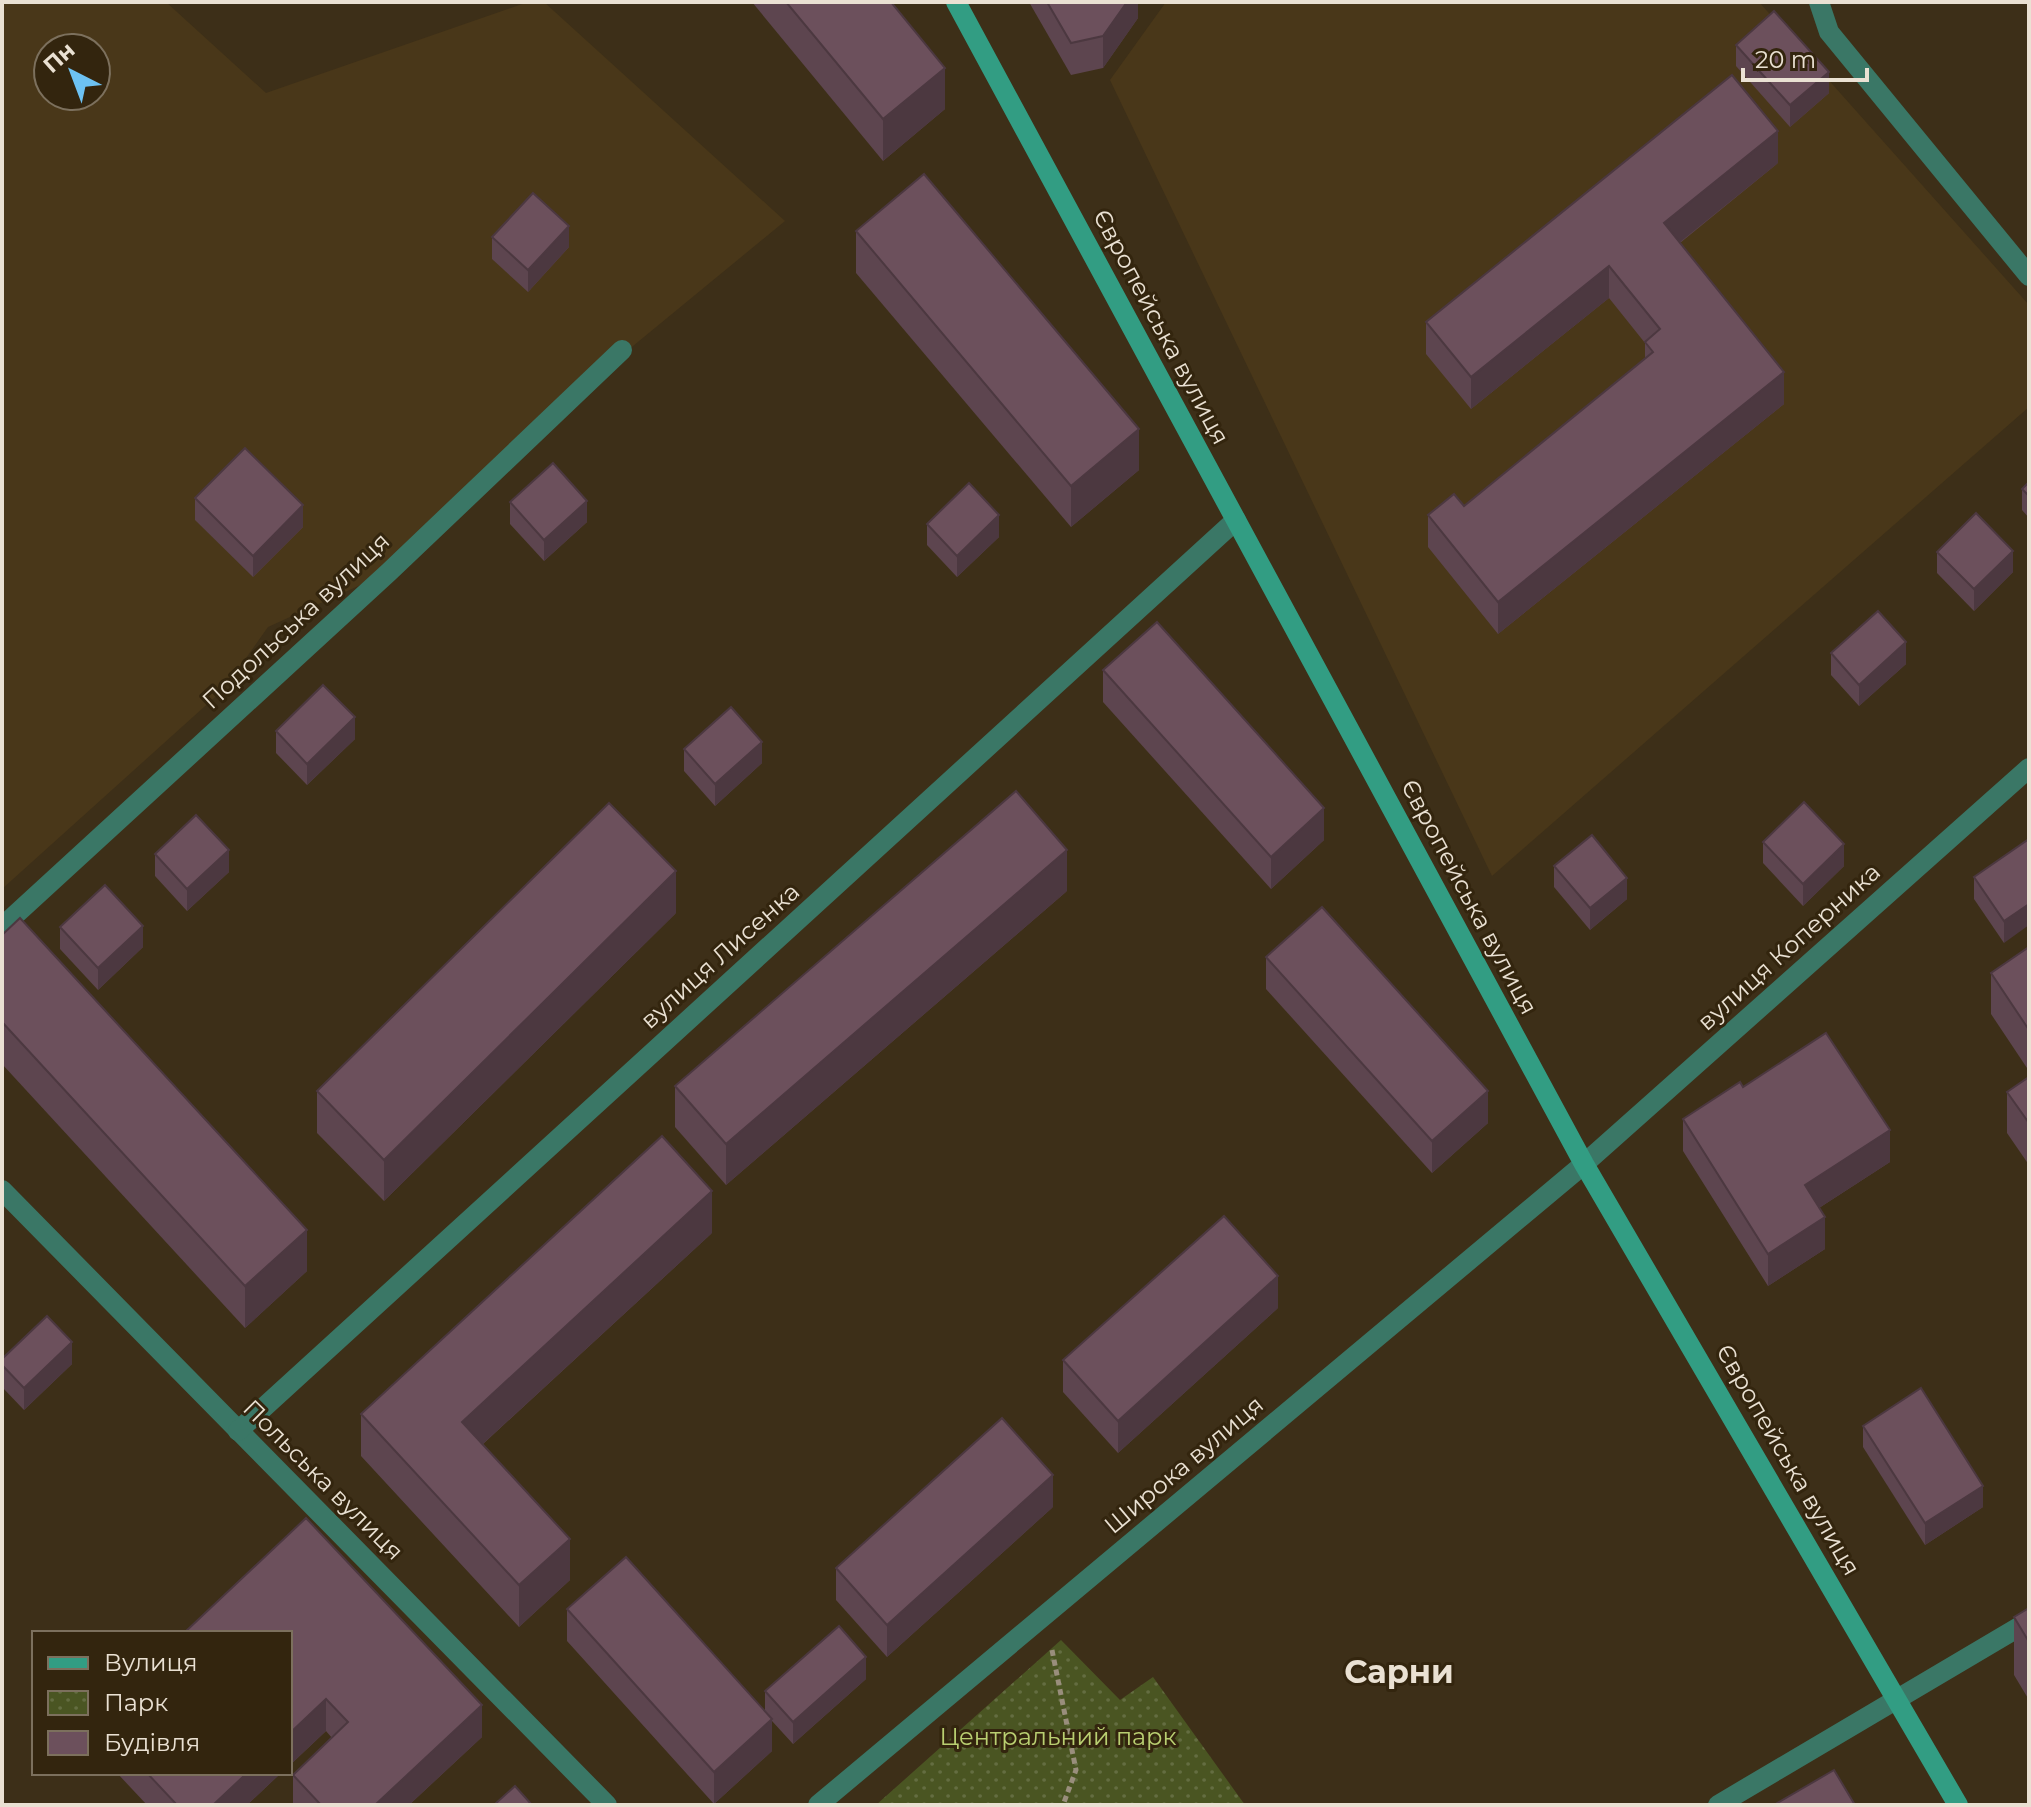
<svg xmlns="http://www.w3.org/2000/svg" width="2031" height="1807" font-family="Montserrat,sans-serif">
<defs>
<pattern id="park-dots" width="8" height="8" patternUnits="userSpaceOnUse" patternTransform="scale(2)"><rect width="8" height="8" fill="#4a5522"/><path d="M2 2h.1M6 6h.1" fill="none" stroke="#646d41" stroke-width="1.8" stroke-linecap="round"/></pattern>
</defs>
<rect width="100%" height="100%" fill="#3d2f18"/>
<!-- built -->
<g fill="#493719" fill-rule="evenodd">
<path d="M2 2H166L266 93 528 2H544L785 221 571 397 389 572 268 627 224 689 2 889ZM48 48H96V96H48Z"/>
<polygon points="1166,2 1759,2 2029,305 2029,407 1492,876 1110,80"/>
</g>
<!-- park -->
<polygon fill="url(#park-dots)" points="1061,1640 1120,1700 1153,1677 1245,1805 876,1805"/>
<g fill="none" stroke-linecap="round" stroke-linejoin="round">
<!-- path -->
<polyline stroke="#998e7c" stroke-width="5" stroke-dasharray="6 4" stroke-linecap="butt" points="1052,1650 1076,1770 1063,1805"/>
<!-- minor -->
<g stroke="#3a7766" stroke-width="20">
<polyline points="1819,2 1829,32 2029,276"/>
<polyline points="2,927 389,572 622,350"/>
<polyline points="2,1190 607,1805"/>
<polyline points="238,1431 1236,520"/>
<polyline points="818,1805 1584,1164 2029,768"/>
<polyline points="1718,1805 2029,1621"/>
</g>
<!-- secondary -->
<polyline stroke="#329d83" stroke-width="20" points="956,2 1584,1164 1958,1805"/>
</g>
<!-- wall -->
<g fill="#5d454f">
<polygon points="752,2 891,2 945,109 883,161"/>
<polygon points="1029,2 1138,2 1138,18 1103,68 1071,75"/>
<polygon points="1736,45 1829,93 1790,127 1736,66"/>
<polygon points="1778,163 1680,243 1784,404 1498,634 1428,547 1428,515 1464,506 1645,359 1645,343 1609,298 1471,409 1426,354 1426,322"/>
<polygon points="856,231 1139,470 1071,527 856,273"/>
<polygon points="492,237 569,247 528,292 492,259"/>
<polygon points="2029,482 2029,518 2022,510 2022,489"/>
<polygon points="195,498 303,527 253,577 195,520"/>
<polygon points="510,502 587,522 544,561 510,524"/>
<polygon points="927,524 999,537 957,577 927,545"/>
<polygon points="1937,552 2013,572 1974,611 1937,573"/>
<polygon points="1831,653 1906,664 1859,706 1831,675"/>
<polygon points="1103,670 1324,840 1271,889 1103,702"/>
<polygon points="276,731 355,739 307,785 276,753"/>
<polygon points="684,749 762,763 715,806 684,771"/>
<polygon points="2029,839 2004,943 1974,899 1974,877"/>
<polygon points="1763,842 1844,866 1803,906 1763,863"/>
<polygon points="155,854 229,872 187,911 155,876"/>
<polygon points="1554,866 1627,899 1590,930 1554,887"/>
<polygon points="1067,891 726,1185 675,1127 675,1086"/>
<polygon points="676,913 384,1201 317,1133 317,1091"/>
<polygon points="60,927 143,947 98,990 60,949"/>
<polygon points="2,935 307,1271 245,1328 2,1064"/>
<polygon points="2029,947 2029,1071 1991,1014 1991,973"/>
<polygon points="1266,957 1488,1123 1432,1173 1266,989"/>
<polygon points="2029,1077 2029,1165 2007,1133 2007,1092"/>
<polygon points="1743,1087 1890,1162 1819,1208 1825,1249 1768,1286 1683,1151 1683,1119"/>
<polygon points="712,1233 483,1444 570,1580 519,1627 361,1456 361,1414"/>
<polygon points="1278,1308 1118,1453 1063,1392 1063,1360"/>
<polygon points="2,1359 72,1364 24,1410 2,1387"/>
<polygon points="1863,1426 1983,1507 1925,1545 1863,1447"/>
<polygon points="1053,1507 887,1657 836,1600 836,1568"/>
<polygon points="2029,1608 2029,1700 2014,1675 2014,1617"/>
<polygon points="567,1609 765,1711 765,1691 866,1679 793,1744 772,1721 772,1751 714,1804 567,1641"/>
<polygon points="290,1633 482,1737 409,1805 293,1805 293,1775 332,1738 326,1731 290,1765"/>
<polygon points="117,1773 281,1773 247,1805 147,1805"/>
</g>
<!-- shaded-wall -->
<g fill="#4c3840">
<polygon points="1127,2 1138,2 1138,18 1103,68 1103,36"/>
<polygon points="945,68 945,109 883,161 883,119"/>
<polygon points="1829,72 1829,93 1790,127 1790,105"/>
<polygon points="1778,131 1778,163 1664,255 1664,223"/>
<polygon points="569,226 569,247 528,292 528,270"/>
<polygon points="1609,266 1609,298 1471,409 1471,377"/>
<polygon points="1784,372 1784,404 1498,634 1498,602"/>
<polygon points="1139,429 1139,470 1071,527 1071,486"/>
<polygon points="587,501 587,522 544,561 544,540"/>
<polygon points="303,505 303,527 253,577 253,556"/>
<polygon points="999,515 999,537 957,577 957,556"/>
<polygon points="2013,551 2013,572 1974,611 1974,589"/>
<polygon points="1906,642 1906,664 1859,706 1859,685"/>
<polygon points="355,717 355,739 307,785 307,764"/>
<polygon points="762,742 762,763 715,806 715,784"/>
<polygon points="1324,808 1324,840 1271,889 1271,857"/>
<polygon points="1844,844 1844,866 1803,906 1803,884"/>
<polygon points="229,850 229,872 187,911 187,889"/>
<polygon points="1067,850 1067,891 726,1185 726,1144"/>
<polygon points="676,871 676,913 384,1201 384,1160"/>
<polygon points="1627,878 1627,899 1590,930 1590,908"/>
<polygon points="2029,904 2029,925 2004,943 2004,921"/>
<polygon points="143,926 143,947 98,990 98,968"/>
<polygon points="1488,1091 1488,1123 1432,1173 1432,1141"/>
<polygon points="1890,1130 1890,1162 1805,1217 1805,1185"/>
<polygon points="712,1191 712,1233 462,1463 462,1422"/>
<polygon points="1825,1217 1825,1249 1768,1286 1768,1254"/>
<polygon points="307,1230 307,1271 245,1328 245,1286"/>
<polygon points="1278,1276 1278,1308 1118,1453 1118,1421"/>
<polygon points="72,1342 72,1364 24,1410 24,1388"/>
<polygon points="1053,1475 1053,1507 887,1657 887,1625"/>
<polygon points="1983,1486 1983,1507 1925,1545 1925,1523"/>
<polygon points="570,1539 570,1580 519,1627 519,1585"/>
<polygon points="866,1657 866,1679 793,1744 793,1722"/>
<polygon points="326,1699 326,1731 290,1765 290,1733"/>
<polygon points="482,1705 482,1737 409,1805 375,1805"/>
<polygon points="772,1719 772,1751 714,1804 714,1772"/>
<polygon points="247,1773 281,1773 247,1805 213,1805"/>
</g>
<!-- building -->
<g fill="#6c505c" stroke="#4c3840" stroke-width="2">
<polygon points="786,2 891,2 945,68 883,119"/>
<polygon points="1047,2 1127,2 1103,36 1071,43"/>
<polygon points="1774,11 1829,72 1790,105 1736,45"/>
<polygon points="1732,75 1778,131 1664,223 1784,372 1498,602 1428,515 1454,494 1464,506 1653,352 1645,342 1660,329 1609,266 1471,377 1426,322"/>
<polygon points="924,174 1139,429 1071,486 856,231"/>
<polygon points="533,193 569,226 528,270 492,237"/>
<polygon points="245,448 303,505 253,556 195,498"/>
<polygon points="553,463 587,501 544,540 510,502"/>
<polygon points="2029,482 2029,496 2022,489"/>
<polygon points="969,483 999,515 957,556 927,524"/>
<polygon points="1976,513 2013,551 1974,589 1937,552"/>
<polygon points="1878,611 1906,642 1859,685 1831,653"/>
<polygon points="1157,622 1324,808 1271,857 1103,670"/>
<polygon points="323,685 355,717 307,764 276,731"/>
<polygon points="731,707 762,742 715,784 684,749"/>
<polygon points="1016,791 1067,850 726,1144 675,1086"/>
<polygon points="1804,802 1844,844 1803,884 1763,842"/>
<polygon points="609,803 676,871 384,1160 317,1091"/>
<polygon points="196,815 229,850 187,889 155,854"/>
<polygon points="1592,835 1627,878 1590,908 1554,866"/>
<polygon points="2029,839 2029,904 2004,921 1974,877"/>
<polygon points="105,885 143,926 98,968 60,927"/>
<polygon points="1322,907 1488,1091 1432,1141 1266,957"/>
<polygon points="20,918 307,1230 245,1286 2,1022 2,935"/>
<polygon points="2029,947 2029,1030 1991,973"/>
<polygon points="1826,1033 1890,1130 1805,1185 1825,1217 1768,1254 1683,1119 1740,1082 1743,1087"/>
<polygon points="2029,1077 2029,1123 2007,1092"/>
<polygon points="662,1136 712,1191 462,1422 570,1539 519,1585 361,1414"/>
<polygon points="1224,1216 1278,1276 1118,1421 1063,1360"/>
<polygon points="47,1316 72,1342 24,1388 2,1365 2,1359"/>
<polygon points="1921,1388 1983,1486 1925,1523 1863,1426"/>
<polygon points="1002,1418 1053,1475 887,1625 836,1568"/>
<polygon points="306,1518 482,1705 375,1805 321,1805 293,1775 348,1722 326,1699 290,1733 290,1633 184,1633"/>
<polygon points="626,1557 772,1719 714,1772 567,1609"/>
<polygon points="2029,1608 2029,1642 2014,1617"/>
<polygon points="839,1626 866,1657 793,1722 765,1691"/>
<polygon points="1834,1770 1855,1805 1774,1805"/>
<polygon points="147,1773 247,1773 213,1805 177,1805"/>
<polygon points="515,1786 532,1805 494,1805"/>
</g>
<g text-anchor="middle" stroke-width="6" stroke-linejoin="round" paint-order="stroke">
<!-- street labels -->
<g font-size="24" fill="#eae1d3" stroke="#33250e">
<text transform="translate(1161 327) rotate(62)" y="8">Європейська вулиця</text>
<text transform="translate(296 621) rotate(-43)" y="8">Подольська вулиця</text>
<text transform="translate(1469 897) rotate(62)" y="8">Європейська вулиця</text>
<text transform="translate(1789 947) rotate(-42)" y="8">вулиця Коперника</text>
<text transform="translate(720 956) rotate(-42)" y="8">вулиця Лисенка</text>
<text transform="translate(1788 1460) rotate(60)" y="8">Європейська вулиця</text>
<text transform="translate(1184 1465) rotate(-40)" y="8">Широка вулиця</text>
<text transform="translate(323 1480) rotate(45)" y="8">Польська вулиця</text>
</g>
<!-- park labels -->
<g font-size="24" fill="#b9cf71" stroke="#33250e">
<text x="1058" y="1745">Центральний парк</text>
</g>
<!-- district labels -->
<g font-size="32" font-weight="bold" fill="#eae1d3" stroke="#33250e">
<text x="1399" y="1683">Сарни</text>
</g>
</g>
<!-- border -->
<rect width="2031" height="1807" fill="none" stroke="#eae1d3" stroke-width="8"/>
<!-- legend -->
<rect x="32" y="1631" width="260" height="144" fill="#33250e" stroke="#7c705d" stroke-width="2"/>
<rect x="48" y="1657" width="40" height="12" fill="#329d83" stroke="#7c705d" stroke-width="2"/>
<text x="104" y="1671" font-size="24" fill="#eae1d3">Вулиця</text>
<rect x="48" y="1691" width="40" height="24" fill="url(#park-dots)" stroke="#7c705d" stroke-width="2"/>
<text x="104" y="1711" font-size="24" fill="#eae1d3">Парк</text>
<rect x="48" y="1731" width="40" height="24" fill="#6c505c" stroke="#7c705d" stroke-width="2"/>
<text x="104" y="1751" font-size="24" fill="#eae1d3">Будівля</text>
<!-- north arrow -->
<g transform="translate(72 72) rotate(318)"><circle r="38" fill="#33250e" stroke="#7c705d" stroke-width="2"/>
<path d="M0-6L14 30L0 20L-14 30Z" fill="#6dc2f3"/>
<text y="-12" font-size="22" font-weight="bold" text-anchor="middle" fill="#eae1d3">Пн</text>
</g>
<!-- scale -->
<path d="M1743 68v12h124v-12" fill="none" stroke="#eae1d3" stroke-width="4"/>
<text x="1755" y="68" font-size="24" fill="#eae1d3" stroke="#33250e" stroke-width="6" paint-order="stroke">20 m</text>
</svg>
